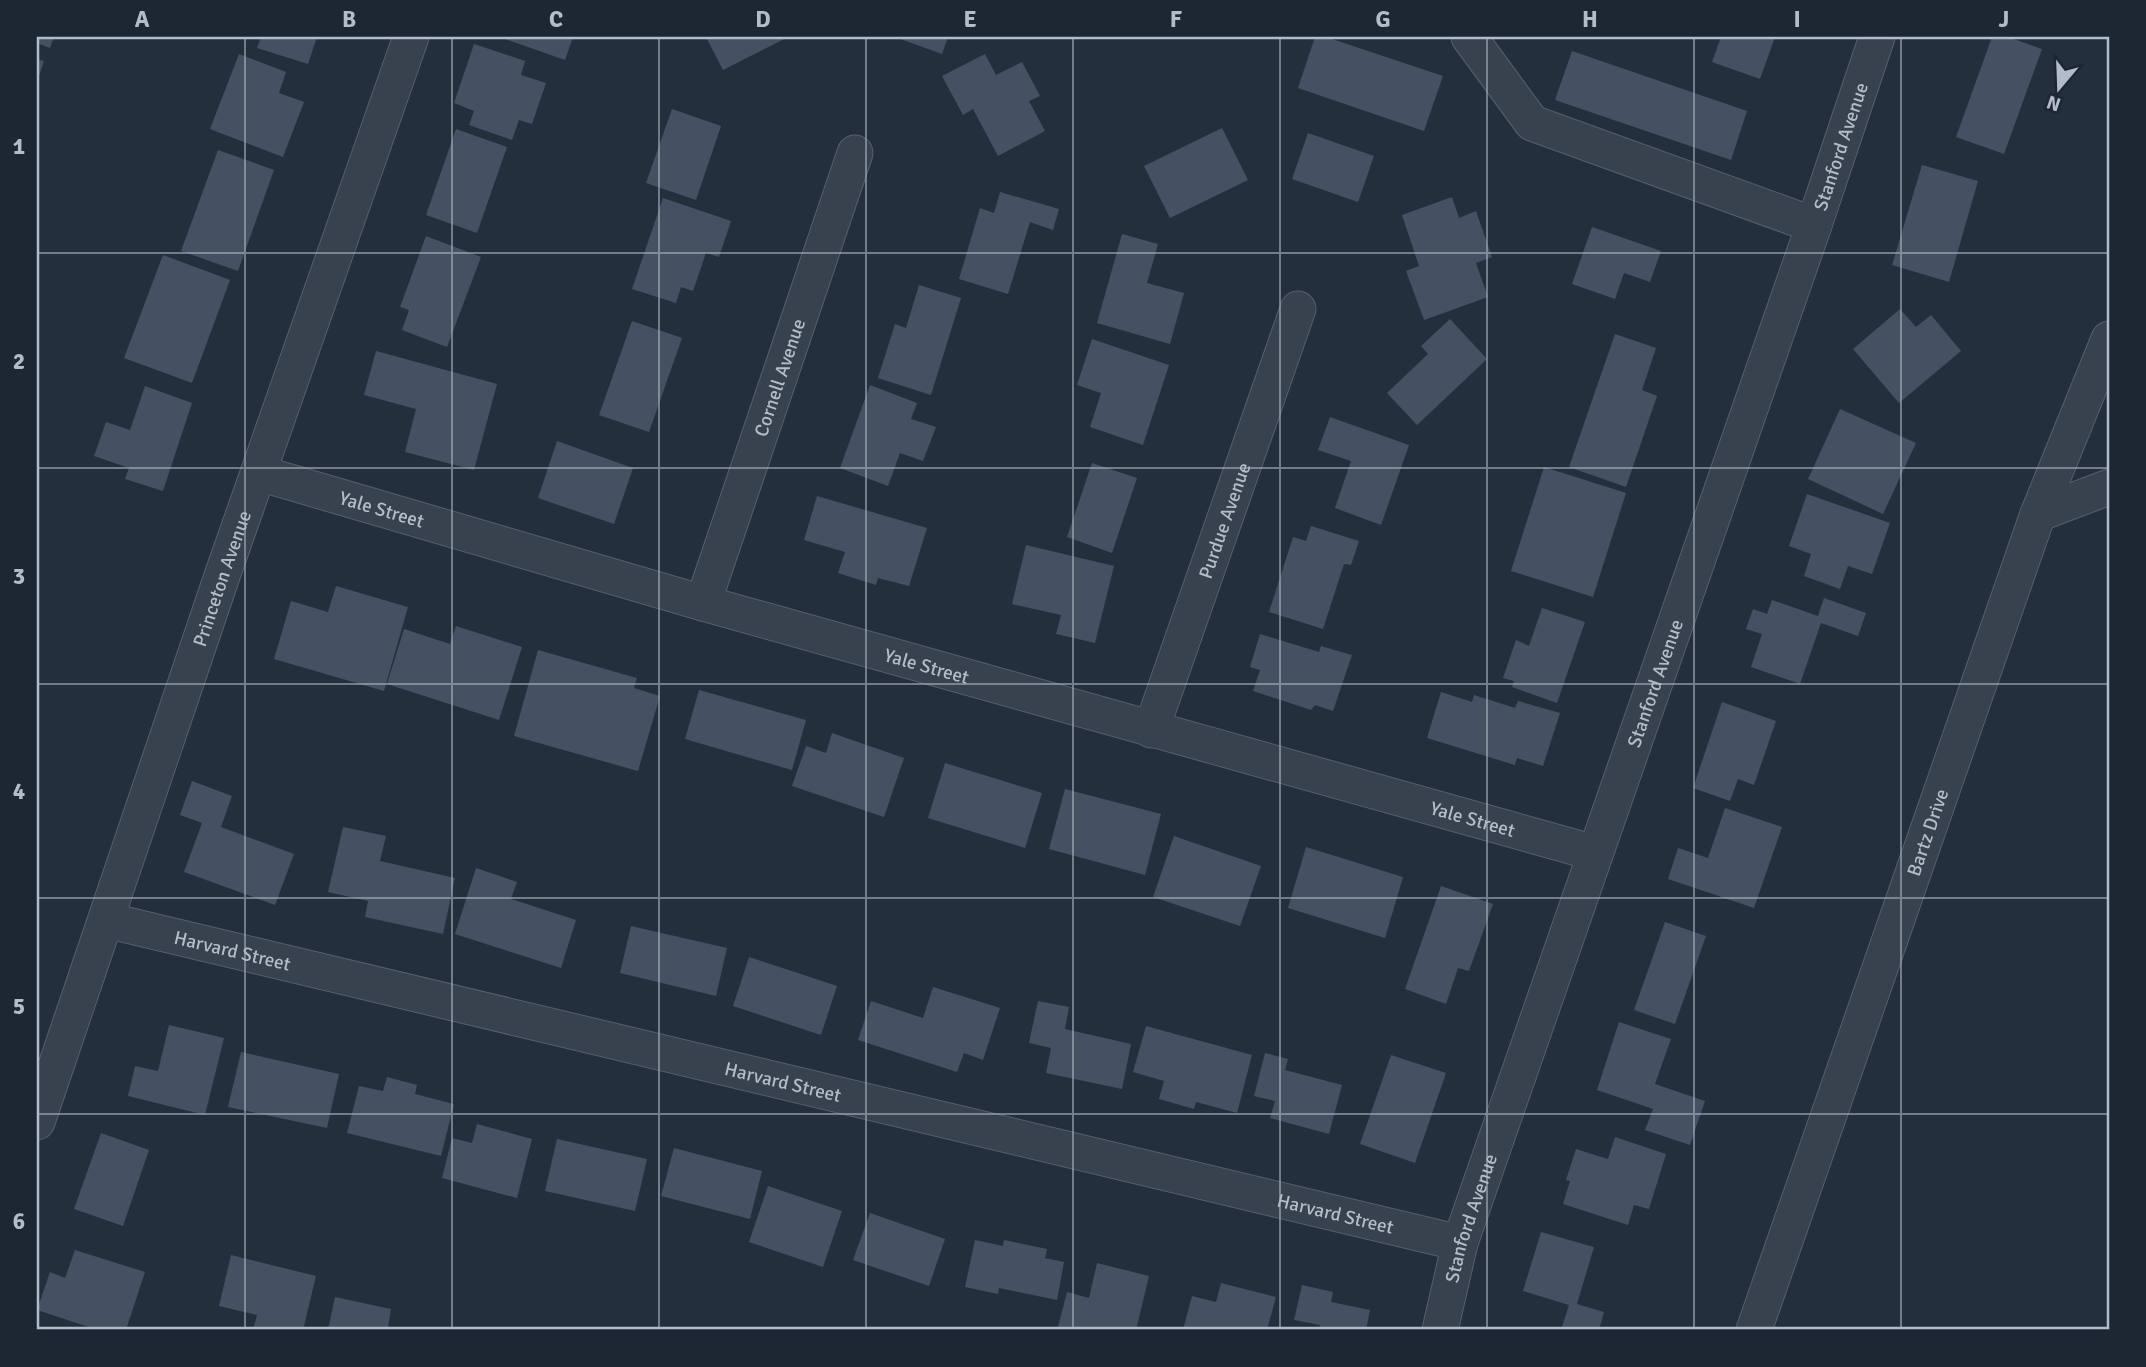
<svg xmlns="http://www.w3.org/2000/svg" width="2146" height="1367" font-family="Signika,sans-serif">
<rect width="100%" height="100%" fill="#242f3e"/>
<!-- building -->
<g fill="#455162">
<polygon points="37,37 54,37 50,48 37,43"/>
<polygon points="261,37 317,37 308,64 257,48"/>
<polygon points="506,37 573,37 565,60 505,39"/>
<polygon points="706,37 788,37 723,70"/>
<polygon points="895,37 948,37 942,54"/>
<polygon points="1315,37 1326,37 1443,76 1424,131 1298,88"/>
<polygon points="1721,37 1775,37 1760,79 1712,62"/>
<polygon points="1992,37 2008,37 2042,49 2004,154 1956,137"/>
<polygon points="474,44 525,61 521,75 546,83 532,124 519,120 512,140 469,125 474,111 454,103"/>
<polygon points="1572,51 1747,111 1731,160 1555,100"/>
<polygon points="239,54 286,72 279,93 304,102 283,157 210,129"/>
<polygon points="985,54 996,75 1022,62 1040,96 1029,101 1045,131 998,156 973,109 963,115 942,76"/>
<polygon points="37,59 44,61 37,82"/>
<polygon points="672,109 721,126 696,200 646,183"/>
<polygon points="1222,128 1248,180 1170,218 1144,166"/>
<polygon points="456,129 507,147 477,233 426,215"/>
<polygon points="1308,133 1374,156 1358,202 1292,179"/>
<polygon points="218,150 274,170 238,271 181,251"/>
<polygon points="1922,165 1978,181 1949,282 1892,265"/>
<polygon points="1000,192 1059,209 1053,230 1030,222 1008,294 959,279 980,208 994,213"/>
<polygon points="1452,197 1459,218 1476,211 1492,257 1476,263 1488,297 1424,320 1406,271 1419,266 1402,215"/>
<polygon points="663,198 731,221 719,257 706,253 693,291 681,287 676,303 632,289"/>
<polygon points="1592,227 1661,251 1650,282 1624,273 1615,299 1572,284"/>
<polygon points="1122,234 1158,244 1147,283 1184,293 1170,344 1097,323"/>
<polygon points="426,236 481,257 447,347 402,330 409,310 400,307"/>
<polygon points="163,255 230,280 192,383 124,358"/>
<polygon points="919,285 961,298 931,395 878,378 895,324 906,328"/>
<polygon points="1900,309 1916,327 1931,315 1961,351 1899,403 1853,349"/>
<polygon points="1450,319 1487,359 1417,425 1387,393 1428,354 1421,346"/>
<polygon points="632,321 682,338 649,432 599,415"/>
<polygon points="1615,334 1656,348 1642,390 1657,396 1626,487 1569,467"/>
<polygon points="1092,339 1169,365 1143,445 1090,427 1101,393 1077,385"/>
<polygon points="376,351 497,384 474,470 405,452 416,409 364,395"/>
<polygon points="870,385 917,403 911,419 936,427 923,461 900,453 888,486 840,468"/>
<polygon points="145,386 192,403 163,491 125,479 129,468 94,456 106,422 130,430"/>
<polygon points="1840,409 1916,443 1883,514 1808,479"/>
<polygon points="1330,417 1409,445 1381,525 1335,508 1351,461 1318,450"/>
<polygon points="557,441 633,468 614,524 538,498"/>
<polygon points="1092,463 1137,478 1112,553 1067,537"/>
<polygon points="1544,467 1626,493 1593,597 1511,571"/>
<polygon points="1807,494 1890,523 1872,574 1848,566 1840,589 1804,576 1811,554 1789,546"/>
<polygon points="817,496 927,528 909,586 878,578 876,585 838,573 845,552 804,540"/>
<polygon points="1311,526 1359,541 1351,565 1344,564 1323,629 1269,612 1293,537 1306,541"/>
<polygon points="1026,545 1114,566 1095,643 1056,634 1061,615 1012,604"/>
<polygon points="336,586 408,607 384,691 274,659 291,601 328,612"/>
<polygon points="1824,598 1866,613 1858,636 1821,623 1800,684 1751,667 1762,634 1746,629 1753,609 1767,614 1772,600 1818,616"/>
<polygon points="1542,608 1585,622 1557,703 1512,687 1514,681 1503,678 1516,640 1529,646"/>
<polygon points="456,626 522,647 499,720 387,684 404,629 450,644"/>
<polygon points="1260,634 1319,652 1321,646 1352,655 1333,711 1315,705 1311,710 1253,691 1260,670 1250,667"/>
<polygon points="538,650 637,678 634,688 660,696 638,771 514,736"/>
<polygon points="699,690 806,720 792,770 685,739"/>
<polygon points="1441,692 1472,702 1474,695 1515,708 1518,701 1560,713 1543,766 1517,758 1515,765 1427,738"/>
<polygon points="1722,702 1776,721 1754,785 1738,779 1730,801 1693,788"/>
<polygon points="832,733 904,758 884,817 792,786 806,746 826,753"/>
<polygon points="945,763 1042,793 1025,848 928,818"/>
<polygon points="192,781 232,796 221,827 294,854 275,905 184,872 202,823 180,815"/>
<polygon points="1065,789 1161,814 1145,875 1049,849"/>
<polygon points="1725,808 1782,827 1754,908 1668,879 1678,848 1708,858"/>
<polygon points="343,827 386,836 380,861 455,878 443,934 365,917 368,901 328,892"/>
<polygon points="1174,836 1261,866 1240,926 1153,897"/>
<polygon points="1306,847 1403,877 1385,938 1288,908"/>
<polygon points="476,868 517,882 511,899 576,920 561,968 455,934"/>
<polygon points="1441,886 1493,904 1469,971 1458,968 1446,1004 1405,989"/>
<polygon points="1665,922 1706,936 1675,1024 1634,1010"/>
<polygon points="631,926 727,948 716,996 620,973"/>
<polygon points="749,957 837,986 821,1035 733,1006"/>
<polygon points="933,987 1000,1008 983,1060 964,1053 957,1072 858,1040 871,1001 923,1018"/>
<polygon points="1038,1001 1069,1007 1065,1029 1131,1044 1122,1089 1046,1073 1051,1048 1029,1043"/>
<polygon points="1619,1022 1671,1039 1655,1084 1705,1101 1690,1145 1645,1130 1653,1109 1597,1090"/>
<polygon points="169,1025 224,1038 205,1115 128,1096 135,1066 158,1071"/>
<polygon points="1146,1026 1252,1055 1237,1113 1196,1102 1194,1109 1159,1099 1164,1081 1133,1072"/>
<polygon points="241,1052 339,1074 327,1128 228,1107"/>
<polygon points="1265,1053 1288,1059 1285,1070 1342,1085 1329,1134 1270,1118 1275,1101 1254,1096"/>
<polygon points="1391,1055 1446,1073 1415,1163 1360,1144"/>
<polygon points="387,1077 417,1085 415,1094 454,1104 441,1156 347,1133 359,1086 383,1091"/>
<polygon points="477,1124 532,1139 517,1198 442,1178 452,1138 472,1143"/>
<polygon points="101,1133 149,1150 123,1226 74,1209"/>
<polygon points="1615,1137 1666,1154 1649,1209 1634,1205 1628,1225 1563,1204 1570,1181 1566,1180 1576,1149 1608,1159"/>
<polygon points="557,1139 647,1159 635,1211 545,1191"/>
<polygon points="674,1148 762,1171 750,1219 661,1196"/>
<polygon points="768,1186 842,1211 823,1267 749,1242"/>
<polygon points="870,1213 945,1239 929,1286 853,1260"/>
<polygon points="1541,1232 1594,1247 1577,1304 1604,1312 1599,1330 1561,1330 1569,1305 1523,1291"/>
<polygon points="975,1240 1003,1246 1004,1240 1047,1249 1045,1258 1064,1262 1057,1300 999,1288 998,1294 965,1287"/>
<polygon points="75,1250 145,1272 126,1330 98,1330 37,1310 50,1272 65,1278"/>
<polygon points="231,1255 316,1276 303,1330 253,1330 257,1315 219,1306"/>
<polygon points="1097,1263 1149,1276 1136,1330 1070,1330 1058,1327 1067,1292 1089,1298"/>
<polygon points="1221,1283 1276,1297 1267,1330 1183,1330 1192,1296 1216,1302"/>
<polygon points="1302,1285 1333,1292 1331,1302 1370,1310 1366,1330 1319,1330 1320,1325 1294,1320"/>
<polygon points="335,1297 391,1309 388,1327 399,1330 328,1330"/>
</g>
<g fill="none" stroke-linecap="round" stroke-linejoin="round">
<!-- minor casing -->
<g stroke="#565f6c" stroke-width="37">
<g id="minor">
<polyline points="1469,37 1532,123 1814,225"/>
<path id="s1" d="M259 473 703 603 1595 853"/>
<polyline points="2038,514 2109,487"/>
<path id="s2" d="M703 603 855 153"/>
<path id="s3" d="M1151 730 1298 309"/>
<path id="s4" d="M106 920 1460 1243"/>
<path id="s5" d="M37 1122 222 576 411 37"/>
<path id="s6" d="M1440 1330 1460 1243 1814 225 1877 37"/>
<path id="s7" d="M1754 1330 2038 514 2109 339"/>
</g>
</g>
<!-- minor -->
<use href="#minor" stroke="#38414e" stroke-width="35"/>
</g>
<!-- grid -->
<path fill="none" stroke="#b4bcc9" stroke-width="2" stroke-opacity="0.55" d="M245 37V1330M452 37V1330M659 37V1330M866 37V1330M1073 37V1330M1280 37V1330M1487 37V1330M1694 37V1330M1901 37V1330M37 253H2109M37 468H2109M37 684H2109M37 898H2109M37 1114H2109"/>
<g text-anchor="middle" stroke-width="5" stroke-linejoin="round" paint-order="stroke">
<!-- street labels -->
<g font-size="19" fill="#b4bcc9" stroke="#1d2633">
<text dy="7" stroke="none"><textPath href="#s6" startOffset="1250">Stanford Avenue</textPath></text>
<text dy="7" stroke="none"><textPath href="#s2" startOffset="238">Cornell Avenue</textPath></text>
<text dy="7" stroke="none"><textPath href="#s1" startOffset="128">Yale Street</textPath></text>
<text dy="7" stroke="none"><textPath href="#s3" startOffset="222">Purdue Avenue</textPath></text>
<text dy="7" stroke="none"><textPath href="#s5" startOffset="574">Princeton Avenue</textPath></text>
<text dy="7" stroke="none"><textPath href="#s1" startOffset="695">Yale Street</textPath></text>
<text dy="7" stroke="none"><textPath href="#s6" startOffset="682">Stanford Avenue</textPath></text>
<text dy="7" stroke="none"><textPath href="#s1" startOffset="1262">Yale Street</textPath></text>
<text dy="7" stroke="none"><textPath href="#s7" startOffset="527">Bartz Drive</textPath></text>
<text dy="7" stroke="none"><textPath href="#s4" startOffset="130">Harvard Street</textPath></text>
<text dy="7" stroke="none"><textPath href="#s4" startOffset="696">Harvard Street</textPath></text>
<text dy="7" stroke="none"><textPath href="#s4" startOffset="1264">Harvard Street</textPath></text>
<text dy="7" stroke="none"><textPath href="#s6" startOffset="116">Stanford Avenue</textPath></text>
</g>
</g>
<!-- border -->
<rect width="2146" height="1367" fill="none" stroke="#1d2633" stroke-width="77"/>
<!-- north arrow -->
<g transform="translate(2059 88) rotate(199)" stroke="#1d2633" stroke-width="5" paint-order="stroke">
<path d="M0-5L12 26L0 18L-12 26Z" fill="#b4bcc9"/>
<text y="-10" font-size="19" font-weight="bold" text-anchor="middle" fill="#b4bcc9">N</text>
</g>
<rect x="38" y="38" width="2070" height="1290" fill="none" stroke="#b4bcc9" stroke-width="2.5"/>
<g font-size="23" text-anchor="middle" font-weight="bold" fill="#b4bcc9">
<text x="142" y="27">A</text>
<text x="349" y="27">B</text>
<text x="556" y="27">C</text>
<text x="763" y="27">D</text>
<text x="970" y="27">E</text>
<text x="1176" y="27">F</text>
<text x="1383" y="27">G</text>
<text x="1590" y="27">H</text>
<text x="1797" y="27">I</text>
<text x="2004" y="27">J</text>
<text x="19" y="154">1</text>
<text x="19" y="369">2</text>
<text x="19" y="584">3</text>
<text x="19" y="799">4</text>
<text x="19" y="1014">5</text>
<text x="19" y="1229">6</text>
</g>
</svg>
